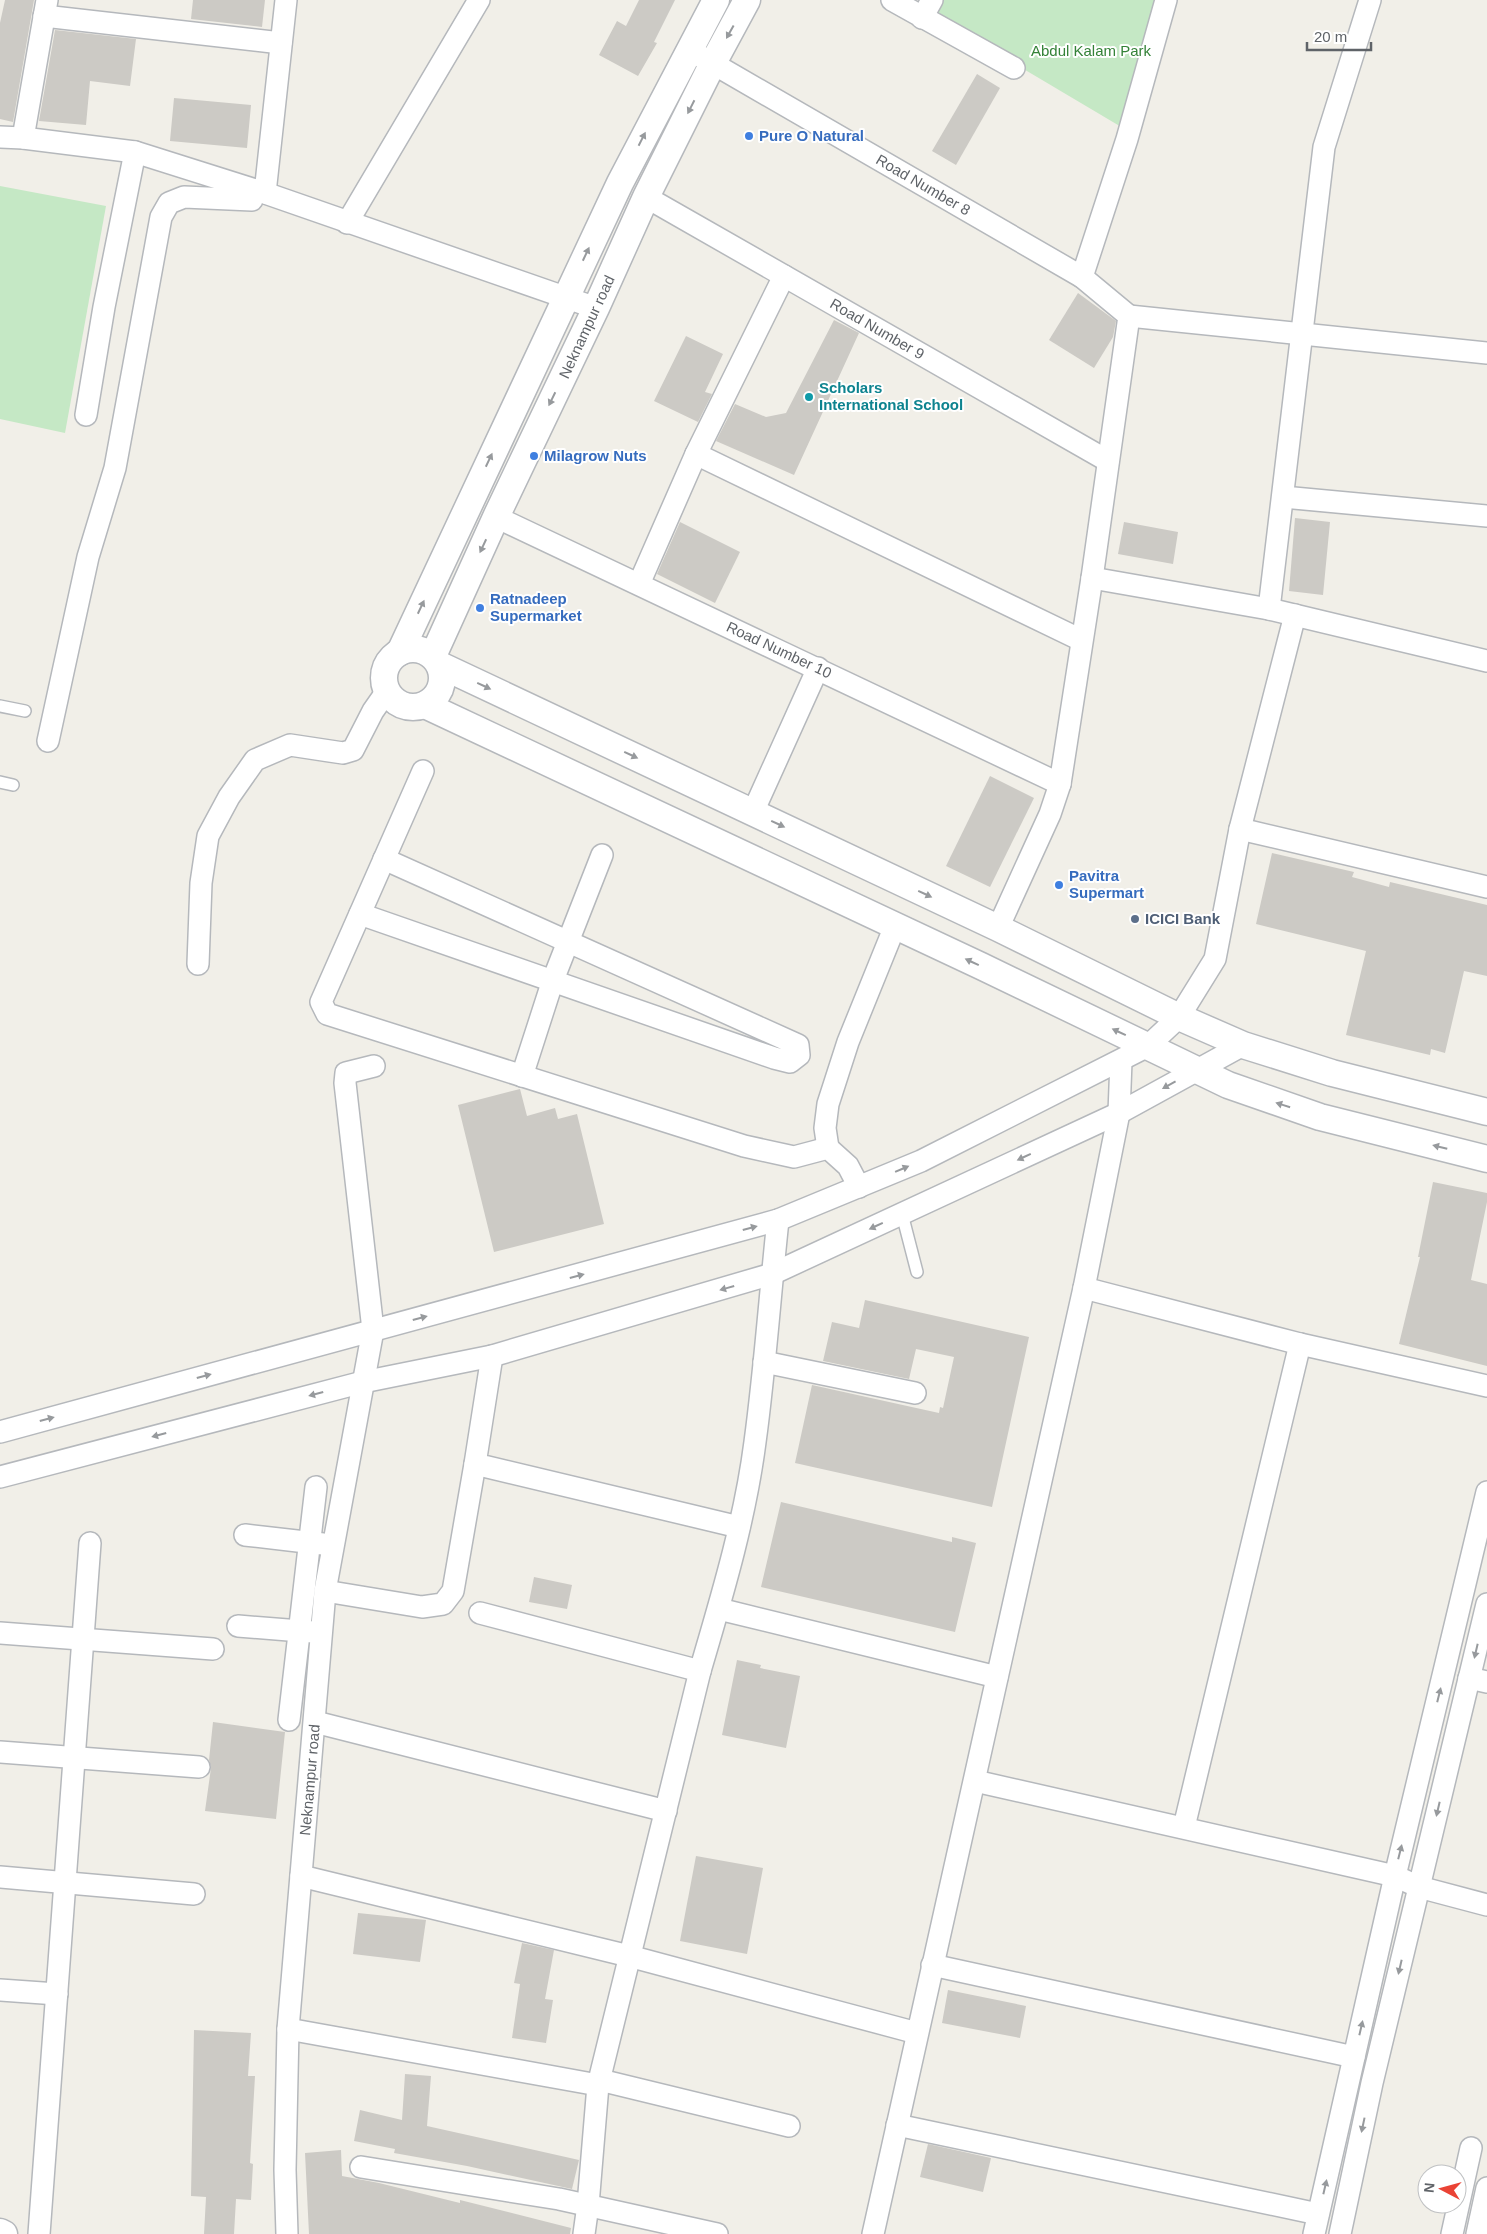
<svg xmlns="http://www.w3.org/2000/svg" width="1487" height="2234" font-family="Helvetica,sans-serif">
<rect width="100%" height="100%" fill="#f1efe8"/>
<!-- green -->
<g fill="#c5e8c5">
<polygon points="942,0 1156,0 1123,128 934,16"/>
<polygon points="0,186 106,206 65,433 0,419"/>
</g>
<!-- building -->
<g fill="#cccac5">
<polygon points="5,0 34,0 13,122 0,119 0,23"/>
<polygon points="193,0 265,0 262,27 191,19"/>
<polygon points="639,0 675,0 654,42 657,43 638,76 599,55 617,21 626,26"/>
<polygon points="55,30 136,39 130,86 90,81 86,125 39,121"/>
<polygon points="977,74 1000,88 956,165 932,151"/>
<polygon points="174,98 251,105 247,148 170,141"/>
<polygon points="1078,293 1116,321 1113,337 1094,368 1049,340"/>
<polygon points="834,320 859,333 794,475 716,441 735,404 766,417 786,413"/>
<polygon points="686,336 723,354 705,392 712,394 698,422 654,401"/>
<polygon points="1295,518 1330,522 1323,595 1289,591"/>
<polygon points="680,522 740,552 715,603 657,574"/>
<polygon points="1124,522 1178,532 1173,564 1118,554"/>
<polygon points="990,776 1034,798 990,887 946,866"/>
<polygon points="1272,853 1354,872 1352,877 1389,887 1390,882 1487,905 1487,976 1464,971 1445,1053 1431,1049 1430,1055 1346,1035 1366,951 1256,924"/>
<polygon points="520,1089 527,1116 555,1108 558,1119 577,1114 604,1224 494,1252 458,1105"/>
<polygon points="1433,1182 1487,1193 1487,1202 1471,1280 1487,1284 1487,1366 1399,1344 1420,1257 1418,1257"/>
<polygon points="865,1300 1029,1337 992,1507 795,1463 812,1385 939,1413 940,1407 943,1408 954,1357 916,1349 909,1379 823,1361 832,1322 859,1328"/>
<polygon points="781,1502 952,1542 952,1537 976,1543 955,1632 761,1587"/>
<polygon points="534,1577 572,1585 567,1609 529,1602"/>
<polygon points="737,1660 761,1665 760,1668 800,1676 786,1748 722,1735"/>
<polygon points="213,1722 285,1732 276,1819 205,1811 211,1768 209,1760"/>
<polygon points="696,1856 763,1868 747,1954 680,1941"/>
<polygon points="358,1913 426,1920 420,1962 353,1954"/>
<polygon points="522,1943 554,1950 545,1999 553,2000 546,2043 512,2038 520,1984 514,1983"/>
<polygon points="948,1990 1026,2006 1020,2038 942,2023"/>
<polygon points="194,2030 251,2033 248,2076 255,2076 250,2163 253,2164 251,2200 236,2199 234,2234 204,2234 206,2197 191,2196"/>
<polygon points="405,2074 431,2076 427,2126 579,2160 572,2189 467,2166 394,2153 395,2149 354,2141 360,2110 402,2120"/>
<polygon points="928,2144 991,2158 983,2192 920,2177"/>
<polygon points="341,2150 342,2176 379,2183 460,2203 460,2200 571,2228 570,2234 309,2234 305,2153"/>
</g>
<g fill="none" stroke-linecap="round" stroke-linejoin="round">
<!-- service casing -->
<g stroke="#b5b8bc" stroke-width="14">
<g id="service">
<polyline points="0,706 25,711"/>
<polyline points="0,782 13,785"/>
<polyline points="902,1214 917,1272"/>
</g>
</g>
<!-- minor casing -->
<g stroke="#b5b8bc" stroke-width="24">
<g id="minor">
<polyline points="892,0 1014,68"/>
<polyline points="1370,0 1324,147 1269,609 1487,661"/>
<polyline points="44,16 281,43"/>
<polyline points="922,18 932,0"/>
<polyline points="700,56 1082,277 1129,316 1092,578 1060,784 1050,814 998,928"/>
<polyline points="0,137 23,138 135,152 265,193 596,308"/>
<polyline points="23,138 47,0"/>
<polyline points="265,193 286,0"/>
<polyline points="646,197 1108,461"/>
<polyline points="347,223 479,0"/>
<polyline points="1082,277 1127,139 1166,0"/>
<polyline points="1129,316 1487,353"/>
<polyline points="86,415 104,307 135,152"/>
<polyline points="696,454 1081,640"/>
<polyline points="1283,497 1487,516"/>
<polyline points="496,517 1060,784"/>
<polyline points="1092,578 1269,609"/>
<polyline points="639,584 696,454 784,276"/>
<polyline points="48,741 88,557 115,468 161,217 169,203 184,197 252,200 254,190"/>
<polyline points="423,771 321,1002 327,1014 744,1146 794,1157 828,1148 848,1166 859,1187"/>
<polyline points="753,812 818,668"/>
<polyline points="1240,829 1487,887"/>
<polyline points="360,914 774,1058 790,1062 799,1055 798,1045 384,859"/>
<polyline points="198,964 201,883 208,836 229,797 255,760 290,745 343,753 353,750 373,711 387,691"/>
<polyline points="522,1076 553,980 602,855"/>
<polyline points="828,1148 825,1128 828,1104 848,1042 895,926"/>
<polyline points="1084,1288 1300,1344 1487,1386"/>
<polyline points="492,1356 475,1464 739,1527"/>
<polyline points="764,1362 915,1393"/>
<polyline points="0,1432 778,1220 921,1161 1148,1046 1179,1017 1215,959 1240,829 1295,615"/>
<polyline points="0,1477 363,1382 492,1356 772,1274 1119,1113 1243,1045"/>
<polyline points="245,1535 323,1544"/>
<polyline points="325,1591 422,1607 443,1604 453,1591 475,1464"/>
<polyline points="719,1609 997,1677"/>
<polyline points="480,1613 700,1671"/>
<polyline points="238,1626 313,1632"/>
<polyline points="0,1633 213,1649"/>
<polyline points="1469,1678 1487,1682"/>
<polyline points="289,1720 316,1487"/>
<polyline points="315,1722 666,1811"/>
<polyline points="0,1752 199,1767"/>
<polyline points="975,1781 1395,1876 1419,1887 1487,1905"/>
<polyline points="1184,1827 1300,1344"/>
<polyline points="301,1876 629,1956 917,2033"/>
<polyline points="0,1877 194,1894"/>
<polyline points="932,1965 1354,2057"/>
<polyline points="0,1990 57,1994"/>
<polyline points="288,2029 598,2085"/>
<polyline points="600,2080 789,2126"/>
<polyline points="897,2125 1318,2214"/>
<polyline points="361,2167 559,2199 717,2234"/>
<polyline points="39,2234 90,1543"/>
<polyline points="287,2234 285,2170 288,2029 325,1591 373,1330 345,1083 346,1073 374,1066"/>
<path d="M584 2234 588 2205 598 2085 700 1671C722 1596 745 1520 755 1442 765 1369 770 1294 778 1220"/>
<polyline points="873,2234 1084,1288 1119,1113 1121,1061"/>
<polyline points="1314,2234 1395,1876 1487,1492"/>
<polyline points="1340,2234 1372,2083 1487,1604"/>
<polyline points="1452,2234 1471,2148"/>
<polyline points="1477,2234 1487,2188"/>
</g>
</g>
<!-- tertiary casing -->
<g stroke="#b5b8bc" stroke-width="29">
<g id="tertiary">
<circle cx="413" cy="678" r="29"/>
<polyline points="400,652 620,183 716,0"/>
<polyline points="433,656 496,517 596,308 646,197 713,63 747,0"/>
<polyline points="440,665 998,928 1179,1017 1243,1045 1332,1073 1487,1112"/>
<polyline points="425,705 981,966 1228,1085 1320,1117 1487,1159"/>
<polyline points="0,2232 4,2234"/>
</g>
</g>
<!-- service -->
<use href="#service" stroke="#fff" stroke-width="11"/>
<!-- minor -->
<use href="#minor" stroke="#fff" stroke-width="21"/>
<!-- tertiary -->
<use href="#tertiary" stroke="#fff" stroke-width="26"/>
</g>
<!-- one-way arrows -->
<defs><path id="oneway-solid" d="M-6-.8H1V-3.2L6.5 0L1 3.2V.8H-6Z" transform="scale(1.25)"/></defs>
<g fill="#979a9d">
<use href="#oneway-solid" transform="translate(730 32) rotate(119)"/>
<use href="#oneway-solid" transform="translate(691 107) rotate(117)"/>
<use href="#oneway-solid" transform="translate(642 139) rotate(-63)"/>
<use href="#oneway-solid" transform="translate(586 254) rotate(-65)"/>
<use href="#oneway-solid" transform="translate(552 399) rotate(116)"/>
<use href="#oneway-solid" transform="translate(489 460) rotate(-65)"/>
<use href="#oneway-solid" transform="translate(483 546) rotate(115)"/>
<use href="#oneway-solid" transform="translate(421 607) rotate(-65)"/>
<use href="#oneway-solid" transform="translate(484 686) rotate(25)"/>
<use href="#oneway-solid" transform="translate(631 755) rotate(25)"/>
<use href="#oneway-solid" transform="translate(778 824) rotate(25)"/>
<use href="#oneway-solid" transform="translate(925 894) rotate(25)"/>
<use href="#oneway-solid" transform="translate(972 962) rotate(-155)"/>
<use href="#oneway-solid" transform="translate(1119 1032) rotate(-155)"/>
<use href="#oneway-solid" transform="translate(1169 1085) rotate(151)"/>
<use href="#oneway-solid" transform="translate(1283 1105) rotate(-162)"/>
<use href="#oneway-solid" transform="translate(1440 1147) rotate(-166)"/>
<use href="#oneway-solid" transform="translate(1024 1157) rotate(155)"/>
<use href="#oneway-solid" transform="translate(902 1169) rotate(-23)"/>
<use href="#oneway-solid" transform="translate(876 1226) rotate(155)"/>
<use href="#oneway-solid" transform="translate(750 1228) rotate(-15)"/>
<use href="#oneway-solid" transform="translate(577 1276) rotate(-15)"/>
<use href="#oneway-solid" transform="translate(727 1288) rotate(164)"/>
<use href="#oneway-solid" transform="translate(420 1318) rotate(-15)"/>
<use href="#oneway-solid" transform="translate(204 1376) rotate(-15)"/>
<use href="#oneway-solid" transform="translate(316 1394) rotate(165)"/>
<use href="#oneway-solid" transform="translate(47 1419) rotate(-15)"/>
<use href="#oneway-solid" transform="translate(159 1435) rotate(165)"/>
<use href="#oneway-solid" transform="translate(1476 1651) rotate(103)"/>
<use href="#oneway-solid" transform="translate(1439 1695) rotate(-76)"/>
<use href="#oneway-solid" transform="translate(1438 1809) rotate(103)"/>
<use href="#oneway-solid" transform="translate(1400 1852) rotate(-76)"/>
<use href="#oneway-solid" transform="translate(1400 1967) rotate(103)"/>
<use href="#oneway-solid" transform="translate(1361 2028) rotate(-77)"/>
<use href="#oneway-solid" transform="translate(1363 2125) rotate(102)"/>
<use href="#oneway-solid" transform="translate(1325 2187) rotate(-77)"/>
</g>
<!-- markers -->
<g fill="#3f7fe0" stroke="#fff" stroke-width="2">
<circle cx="749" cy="136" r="5"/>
<circle cx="534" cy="456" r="5"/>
<circle cx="480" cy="608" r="5"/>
<circle cx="1059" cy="885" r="5"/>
</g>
<circle fill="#0f9aa8" stroke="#fff" stroke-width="2" cx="809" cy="397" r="5"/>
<circle fill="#5c6f8a" stroke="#fff" stroke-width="2" cx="1135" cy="919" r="5"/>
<g text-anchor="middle" stroke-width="4" stroke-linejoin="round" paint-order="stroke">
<!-- park labels -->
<g font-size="15" fill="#348238" stroke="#fff">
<text x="1091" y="56">Abdul Kalam Park</text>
</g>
<!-- shop labels -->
<g font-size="15" font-weight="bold" fill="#366cbe" stroke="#fff" text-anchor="start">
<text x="759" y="141">Pure O Natural</text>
<text x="544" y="461">Milagrow Nuts</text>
<text x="490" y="604">Ratnadeep<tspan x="490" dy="17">Supermarket</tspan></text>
<text x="1069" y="881">Pavitra<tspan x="1069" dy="17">Supermart</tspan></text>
</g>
<!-- street labels -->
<g font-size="15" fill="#5f6368" stroke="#fff">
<text transform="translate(923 185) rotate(30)" y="5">Road Number 8</text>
<text transform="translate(587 327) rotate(-65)" y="5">Neknampur road</text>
<text transform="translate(877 329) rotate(30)" y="5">Road Number 9</text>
<text transform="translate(779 650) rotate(25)" y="5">Road Number 10</text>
<text transform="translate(310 1780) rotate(-85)" y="5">Neknampur road</text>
</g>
<!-- culture labels -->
<g font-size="15" font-weight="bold" fill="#0d838f" stroke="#fff" text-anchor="start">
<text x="819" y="393">Scholars<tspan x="819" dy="17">International School</tspan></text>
</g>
<!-- service labels -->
<g font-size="15" font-weight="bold" fill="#4e5e75" stroke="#fff" text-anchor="start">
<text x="1145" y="924">ICICI Bank</text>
</g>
</g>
<!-- north arrow -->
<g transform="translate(1442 2189) rotate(276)"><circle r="24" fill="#ffffff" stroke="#bfc1c3"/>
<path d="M0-4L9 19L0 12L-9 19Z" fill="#ea4335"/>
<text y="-8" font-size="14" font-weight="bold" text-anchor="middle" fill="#5f6368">N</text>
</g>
<!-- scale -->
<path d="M1307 42v8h64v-8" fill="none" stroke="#5f6368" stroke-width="2.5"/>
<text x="1314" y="42" font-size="15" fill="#5f6368" stroke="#ffffff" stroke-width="4" paint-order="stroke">20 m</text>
</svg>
